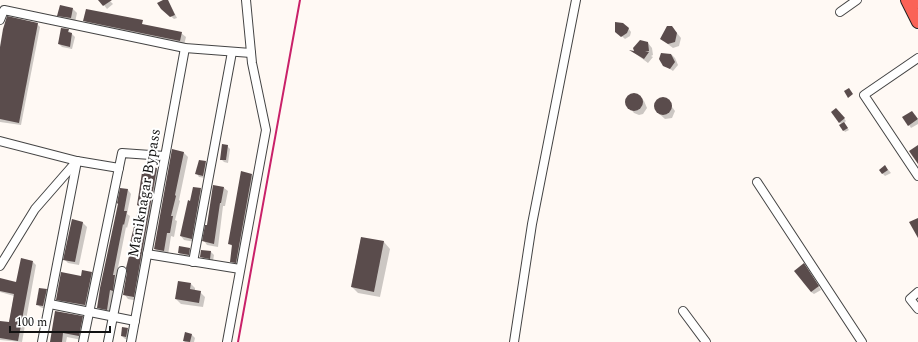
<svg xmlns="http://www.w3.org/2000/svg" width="918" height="342" font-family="Spectral,serif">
<rect width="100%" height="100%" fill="#fff9f4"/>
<!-- shadow -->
<g fill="#0003">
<polygon points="100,0 109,0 113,4 107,9"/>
<polygon points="165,0 168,0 177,18 174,19 165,11"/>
<polygon points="73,9 77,13 75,22 63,20 59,15"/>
<polygon points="85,21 136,24 181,33 186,37 184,45 89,25"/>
<polygon points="37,24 40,27 21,125 0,122 0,53"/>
<polygon points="672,27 681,38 679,46 673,48 661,39"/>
<polygon points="628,28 631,32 630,36 625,39 616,31"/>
<polygon points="68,30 75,37 72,49 62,47 59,44"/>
<polygon points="648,43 652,48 653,55 651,56 653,57 648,63 632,51 635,52"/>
<polygon points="662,54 672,55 675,58 678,65 673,71 664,65"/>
<polygon points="634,94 639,96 644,101 647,108 643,114 639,115 634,113 626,103 629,96"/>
<polygon points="662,99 667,100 675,111 672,118 665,119 656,111 655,105 657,101"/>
<polygon points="838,111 846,121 844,123 849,130 845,132 840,125 842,125 840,123"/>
<polygon points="915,115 918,120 918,124 911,128 909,125"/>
<polygon points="227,146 230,149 228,163 224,162 221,159"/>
<polygon points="173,150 184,153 188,157 179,200 180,201 175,220 177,221 174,237 171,236 168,255 159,253 155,249"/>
<polygon points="206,162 209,165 206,178 199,177 197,174"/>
<polygon points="885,166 891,173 885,176 882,173"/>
<polygon points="144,167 157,169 161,173 138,301 128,299 124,294 140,206"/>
<polygon points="252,175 255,178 239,265 234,264 231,261 232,246 229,243"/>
<polygon points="214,186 224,188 228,191 225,206 223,206 218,247 207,245 204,241 207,226"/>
<polygon points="121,189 128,190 131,194 127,214 130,216 127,228 126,227 116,278 118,280 116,294 113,293 110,313 102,311 98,307"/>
<polygon points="201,189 204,193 195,242 184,240 181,236 191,202"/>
<polygon points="73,220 83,223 87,227 79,265 68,263 65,260"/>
<polygon points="361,238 384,242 390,249 380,297 358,293 352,287"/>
<polygon points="190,249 192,252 191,258 182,256 179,253"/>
<polygon points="202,251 211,252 214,255 213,261 204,259 201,257"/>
<polygon points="33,262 36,265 22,342 0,340 0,322 9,323 14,296 0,292 0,280 17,283"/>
<polygon points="807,268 821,290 814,294 811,292"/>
<polygon points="91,273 94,276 88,307 60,302 57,299"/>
<polygon points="191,284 195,288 195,291 200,292 205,297 203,307 181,304 176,299"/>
<polygon points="46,290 49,293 46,309 40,307 37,304"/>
<polygon points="82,317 86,321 82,340 67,337 66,342 51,342"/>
<polygon points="128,329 130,332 129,339 125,339 122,336"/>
<polygon points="186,333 192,335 195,338 194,342 185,342 184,341"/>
</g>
<!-- building -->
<g fill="#5a4c4c">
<polygon points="98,0 112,0 103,6"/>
<polygon points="163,0 168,0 175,15 170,17 161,9 157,3"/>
<polygon points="60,5 73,8 71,18 57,16"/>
<polygon points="86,9 143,20 142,24 182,32 180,41 83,21"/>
<polygon points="7,16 38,23 19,123 0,119 0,47 3,29"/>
<polygon points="615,22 623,23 629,28 627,33 621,37 615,32"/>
<polygon points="667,26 672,26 677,33 675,42 668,44 660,39"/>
<polygon points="61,28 69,29 68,32 72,33 70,47 58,44"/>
<polygon points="640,40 648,42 649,51 645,52 649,52 644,59 629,50 634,51 633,48"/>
<polygon points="661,53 671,54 675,62 670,69 663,66 659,59"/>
<polygon points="849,88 853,94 848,98 844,91"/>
<circle cx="634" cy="102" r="9"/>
<circle cx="663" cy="106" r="9"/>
<polygon points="836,108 845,118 839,123 831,112"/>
<polygon points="912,111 918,119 908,126 902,117"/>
<polygon points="844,122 848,128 843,131 839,125"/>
<polygon points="222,144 228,145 226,160 220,160"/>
<polygon points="918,145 918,164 909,151"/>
<polygon points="172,149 184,152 175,195 176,196 171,216 173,216 170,233 167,233 164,251 154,249"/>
<polygon points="199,160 206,161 203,176 195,174"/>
<polygon points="885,165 888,170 882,174 879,170"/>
<polygon points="143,166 157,168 134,297 123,295 127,272 126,268 131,248 129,247 139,206 137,205"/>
<polygon points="241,171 252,174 236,263 230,262 232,245 228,244"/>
<polygon points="213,185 224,187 221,203 220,203 214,244 202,241 205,225 207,225"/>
<polygon points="193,187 201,188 192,239 180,236 188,200 190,201"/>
<polygon points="120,188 128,189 124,211 127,211 124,225 123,224 113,275 115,275 113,291 110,290 107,310 97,308 100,288 118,204 117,203"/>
<polygon points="918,218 918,238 909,222"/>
<polygon points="72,219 83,222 75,262 63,260"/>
<polygon points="361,237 384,241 374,292 351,287"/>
<polygon points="179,246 190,248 189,255 178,253"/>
<polygon points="201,250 211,251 210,259 200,257"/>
<polygon points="21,258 33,261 18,341 0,338 0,321 9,322 14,294 0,291 0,278 16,282"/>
<polygon points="804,263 819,286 811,292 794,271"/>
<polygon points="82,270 92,272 85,305 56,300 61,272 81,276"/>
<polygon points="178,281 191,283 190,289 201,291 199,303 175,299"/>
<polygon points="39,288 47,289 43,306 36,305"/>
<polygon points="55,311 83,316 79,336 63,333 62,342 50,342"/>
<polygon points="122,327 128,328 126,337 121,336"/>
<polygon points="185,332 192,334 190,342 183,341"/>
</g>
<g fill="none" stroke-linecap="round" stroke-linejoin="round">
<!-- minor casing -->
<g stroke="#444" stroke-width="10">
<g id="minor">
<polyline points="840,12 857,0"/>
<polyline points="0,20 4,10 185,48 251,53"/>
<polyline points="0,141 77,161 119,168"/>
<polyline points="918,176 864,95 918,58"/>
<polyline points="757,182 862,342"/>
<polyline points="147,254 240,269"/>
<polyline points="193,262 232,52"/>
<polyline points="0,266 35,209 76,162"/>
<polyline points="918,292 910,299 918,309"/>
<polyline points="50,304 135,321"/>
<polyline points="683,311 706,342"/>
<polyline points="42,342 77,161"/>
<polyline points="83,342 122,153 165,156"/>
<polyline points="108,342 122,271"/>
<polyline points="131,342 185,48"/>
<polyline points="227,342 266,130 252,63 246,0"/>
<polyline points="514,342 532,224 576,0"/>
</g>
</g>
<!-- highway casing -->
<g stroke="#222" stroke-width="14">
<g id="highway">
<polyline points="907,0 918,22"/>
<polyline points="917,0 918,2"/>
</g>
</g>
<!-- minor -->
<use href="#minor" stroke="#fff" stroke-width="8"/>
<!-- highway -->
<use href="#highway" stroke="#fa6357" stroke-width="12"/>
<!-- rail -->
<polyline stroke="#c92169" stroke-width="2" points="238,342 300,0"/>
</g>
<g text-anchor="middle" stroke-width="4" stroke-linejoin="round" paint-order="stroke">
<!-- street labels -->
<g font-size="15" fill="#111" stroke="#fff">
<text transform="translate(144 193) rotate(-80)" y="5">Maniknagar Bypass</text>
</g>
</g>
<!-- scale -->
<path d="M10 326v6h100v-6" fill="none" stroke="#111111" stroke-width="2"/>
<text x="16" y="326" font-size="12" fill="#111111" stroke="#ffffff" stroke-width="3" paint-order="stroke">100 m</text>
</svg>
